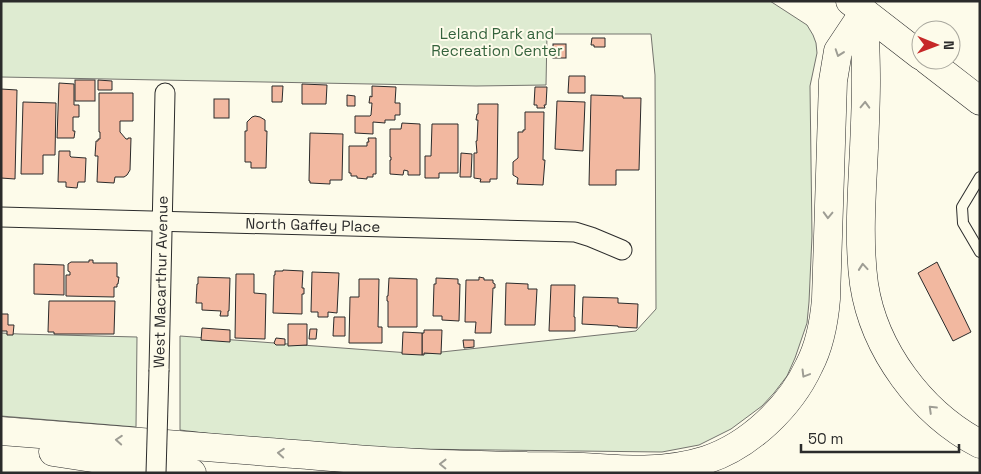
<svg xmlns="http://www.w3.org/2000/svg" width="981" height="474" font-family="'Space Grotesk',sans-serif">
<rect width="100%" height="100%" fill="#fdfbea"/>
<!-- green -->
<g fill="#deebd1" stroke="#74746e">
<polygon points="1,1 770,1 807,25 813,35 816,43 817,53 810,86 812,236 809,302 807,323 795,358 787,376 774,393 762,406 731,429 699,445 662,452 325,448 180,430 180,336 423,354 636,331 656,309 655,75 651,34 547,34 546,85 476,86 1,77"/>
<polygon points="1,333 19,334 137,337 136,427 1,416"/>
</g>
<!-- building -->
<g fill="#f2b8a0" stroke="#2b2b2b">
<polygon points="592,38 605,38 605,47 594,47 594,45 591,45"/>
<rect x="553" y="44" width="13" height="14"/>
<polygon points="569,76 585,76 585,93 568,93"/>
<rect x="75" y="80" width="20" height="21"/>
<polygon points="98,80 112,81 112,90 98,90"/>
<polygon points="59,83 74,84 74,105 79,105 79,117 73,117 73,131 75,131 74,138 57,138"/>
<polygon points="302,84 327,85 326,104 302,104"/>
<polygon points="272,86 283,86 282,102 272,102"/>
<polygon points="372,86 396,87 395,103 400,103 400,115 395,115 395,120 385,120 385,123 373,122 373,134 355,133 355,116 370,116 371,115 372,103 369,103 370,96 372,97"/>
<polygon points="535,87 547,87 546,105 544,105 545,108 537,108 537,105 534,105"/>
<polygon points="1,89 17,90 15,179 1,178"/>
<polygon points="99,93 133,93 133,121 120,121 120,132 126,139 128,139 128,138 131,138 130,170 127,175 124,177 115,177 114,183 97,182 98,156 95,156 96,141 98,141 98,139 100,139 100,132 99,132"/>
<polygon points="347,95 355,96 355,106 347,106"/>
<polygon points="591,95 623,96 623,98 641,98 639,170 616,170 616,185 589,185"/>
<rect x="214" y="99" width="15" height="19"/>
<polygon points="557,101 585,102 583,151 555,149"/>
<polygon points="23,102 56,103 55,155 43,155 43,174 21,174"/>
<polygon points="478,104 498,104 497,179 490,179 490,182 480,182 481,179 474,178 474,153 477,153 476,141 477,141 478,120 476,120 477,114 478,114"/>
<polygon points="525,112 544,112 543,160 545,160 543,185 517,184 518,178 513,175 513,162 518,158 518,132 523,132 523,130 525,130"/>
<polygon points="255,116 260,117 265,120 265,131 267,131 266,168 251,168 251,162 245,162 245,131 247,131 247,122 252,117"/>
<polygon points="402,123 420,124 420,175 408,175 408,171 404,170 403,175 390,174 390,160 391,160 391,157 390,157 390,129 401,129"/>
<polygon points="432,124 458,124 458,173 439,173 439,178 425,178 425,156 431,156"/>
<polygon points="310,133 343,134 342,180 330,180 330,184 310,183 310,181 309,181"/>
<polygon points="368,138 376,138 376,174 373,174 373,177 367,177 367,179 357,178 357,176 351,176 351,173 349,173 349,146 367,146 367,142 369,142"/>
<polygon points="59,151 70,151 70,156 71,157 86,158 85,182 78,182 77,188 66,187 66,182 58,182"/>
<polygon points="461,153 472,154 471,177 460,177"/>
<polygon points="89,260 93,260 93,263 117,263 117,277 119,277 118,284 117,284 117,287 114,287 114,297 66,296 66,275 70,275 70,272 68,271 68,264 71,262 89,262"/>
<polygon points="937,262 971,332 953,341 918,273"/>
<polygon points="34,264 64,265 64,295 34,294"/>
<polygon points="283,270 303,271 302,288 304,288 304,294 302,294 302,314 273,313 274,275 275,275 275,271 283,271"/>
<polygon points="312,272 339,273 337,313 328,312 328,317 318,317 318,312 311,312"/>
<polygon points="236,274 254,274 254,293 266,294 265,339 235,338"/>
<polygon points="198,277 230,278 229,311 228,311 228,316 220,316 221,311 202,310 202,303 196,303 197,284 198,284"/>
<polygon points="479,277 484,278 484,280 493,280 493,283 495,284 495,288 493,288 491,333 475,333 476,322 465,322 466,280 479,280"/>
<polygon points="389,278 417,279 417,327 388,327 388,301 387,301 387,296 388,296"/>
<polygon points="436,278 458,279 458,284 460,284 459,321 442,320 442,316 433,316 434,284 436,284"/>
<polygon points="359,279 379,279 378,327 382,327 382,343 349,343 350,297 359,297"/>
<polygon points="506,283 528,284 528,289 537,289 535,325 505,325"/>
<polygon points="551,285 575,285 574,317 575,317 575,331 549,331"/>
<polygon points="583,297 618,298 618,303 638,304 637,328 618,327 618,326 582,324"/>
<polygon points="49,301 115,301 114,334 54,334 54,332 48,332"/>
<polygon points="1,314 8,314 8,325 14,325 13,335 7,335 7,331 1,331"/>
<polygon points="334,317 345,317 345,336 333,336"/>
<polygon points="288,324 307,324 307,345 288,346"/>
<polygon points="202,328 230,330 230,342 201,340"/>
<polygon points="310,329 317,329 316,339 309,339"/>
<polygon points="424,330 442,330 441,354 424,353 424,355 422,355 422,333 424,333"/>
<polygon points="403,332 422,333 422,355 402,354"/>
<polygon points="276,338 285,339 285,345 276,345 274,343"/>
<polygon points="463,340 474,340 474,347 464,348"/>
</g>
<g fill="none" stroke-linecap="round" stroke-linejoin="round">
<!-- service casing -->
<g stroke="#2b2b2b" stroke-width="12">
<polyline id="service" points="980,177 962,207 963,223 980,252"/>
</g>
<!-- minor casing -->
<g stroke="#2b2b2b" stroke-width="21">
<g id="minor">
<path id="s1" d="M1 217 575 232 591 237 622 250"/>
<path id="s2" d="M159 370 165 93"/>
</g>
</g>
<!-- primary casing -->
<g stroke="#2b2b2b" stroke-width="29">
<g id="primary">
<polyline points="850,1 921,56"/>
<polyline points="927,60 980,101"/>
</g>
</g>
<!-- motorway casing -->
<g stroke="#2b2b2b" stroke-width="29">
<g id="motorway">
<path d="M864 12C865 35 866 57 866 80 866 103 865 125 864 148 862 193 858 239 864 284 874 350 921 413 980 444"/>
<path d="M1 431C90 438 179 445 268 452 313 455 357 460 402 462 443 465 485 465 527 466 545 466 564 466 582 467 624 470 665 473 706 460 749 446 790 407 809 366 820 345 824 323 826 299L833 81 838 51 864 12"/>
<polyline points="53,452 192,473"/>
</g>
</g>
<!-- service -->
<use href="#service" stroke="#fdfbea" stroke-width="10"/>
<!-- minor -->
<use href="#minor" stroke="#fdfbea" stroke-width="19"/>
<!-- primary -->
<use href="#primary" stroke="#fdfbea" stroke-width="28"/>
<!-- motorway -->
<use href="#motorway" stroke="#fdfbea" stroke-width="28"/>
<!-- minor-bridge casing -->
<g stroke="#2b2b2b" stroke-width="21" stroke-linecap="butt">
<polyline id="minor-bridge" points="156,473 159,370"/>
</g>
<!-- minor-bridge -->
<use href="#minor-bridge" stroke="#fdfbea" stroke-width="19"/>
</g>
<!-- one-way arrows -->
<defs><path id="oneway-chevron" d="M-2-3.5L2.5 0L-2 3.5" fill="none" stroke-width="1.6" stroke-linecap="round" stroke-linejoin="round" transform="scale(1.25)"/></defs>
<g stroke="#9e9d94">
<use href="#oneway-chevron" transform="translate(839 53) rotate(109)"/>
<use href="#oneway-chevron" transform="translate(865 105) rotate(-88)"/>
<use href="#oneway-chevron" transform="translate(828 215) rotate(92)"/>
<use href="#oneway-chevron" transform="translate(863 267) rotate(-95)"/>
<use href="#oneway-chevron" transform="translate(805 374) rotate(121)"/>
<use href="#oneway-chevron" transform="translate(932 409) rotate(-136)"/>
<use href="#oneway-chevron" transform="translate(119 440) rotate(-176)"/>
<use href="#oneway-chevron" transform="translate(281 453) rotate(-176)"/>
<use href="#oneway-chevron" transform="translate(443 464) rotate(-179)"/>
</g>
<g text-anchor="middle" stroke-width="4" stroke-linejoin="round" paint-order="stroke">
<!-- park labels -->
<g font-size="15" fill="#34623c" stroke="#fdfbea">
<text x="497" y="39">Leland Park and<tspan x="497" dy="17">Recreation Center</tspan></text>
</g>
<!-- street labels -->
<g font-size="15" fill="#2b2b2b" stroke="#fdfbea">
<text dy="5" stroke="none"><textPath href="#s1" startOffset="312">North Gaffey Place</textPath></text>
<text dy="5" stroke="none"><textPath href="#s2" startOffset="88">West Macarthur Avenue</textPath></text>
</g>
</g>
<!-- border -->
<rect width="981" height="474" fill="none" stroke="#2b2b2b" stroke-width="5"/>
<!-- north arrow -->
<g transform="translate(936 45) rotate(91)"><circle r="24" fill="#fdfbea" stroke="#a9a89e"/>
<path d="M0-4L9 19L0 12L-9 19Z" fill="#c62828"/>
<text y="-8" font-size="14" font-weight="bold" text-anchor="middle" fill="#2b2b2b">N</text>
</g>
<!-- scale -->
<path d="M801 444v8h158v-8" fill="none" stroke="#2b2b2b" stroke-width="2.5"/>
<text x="808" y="444" font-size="15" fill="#2b2b2b" stroke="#fdfbea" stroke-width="4" paint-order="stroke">50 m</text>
</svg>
